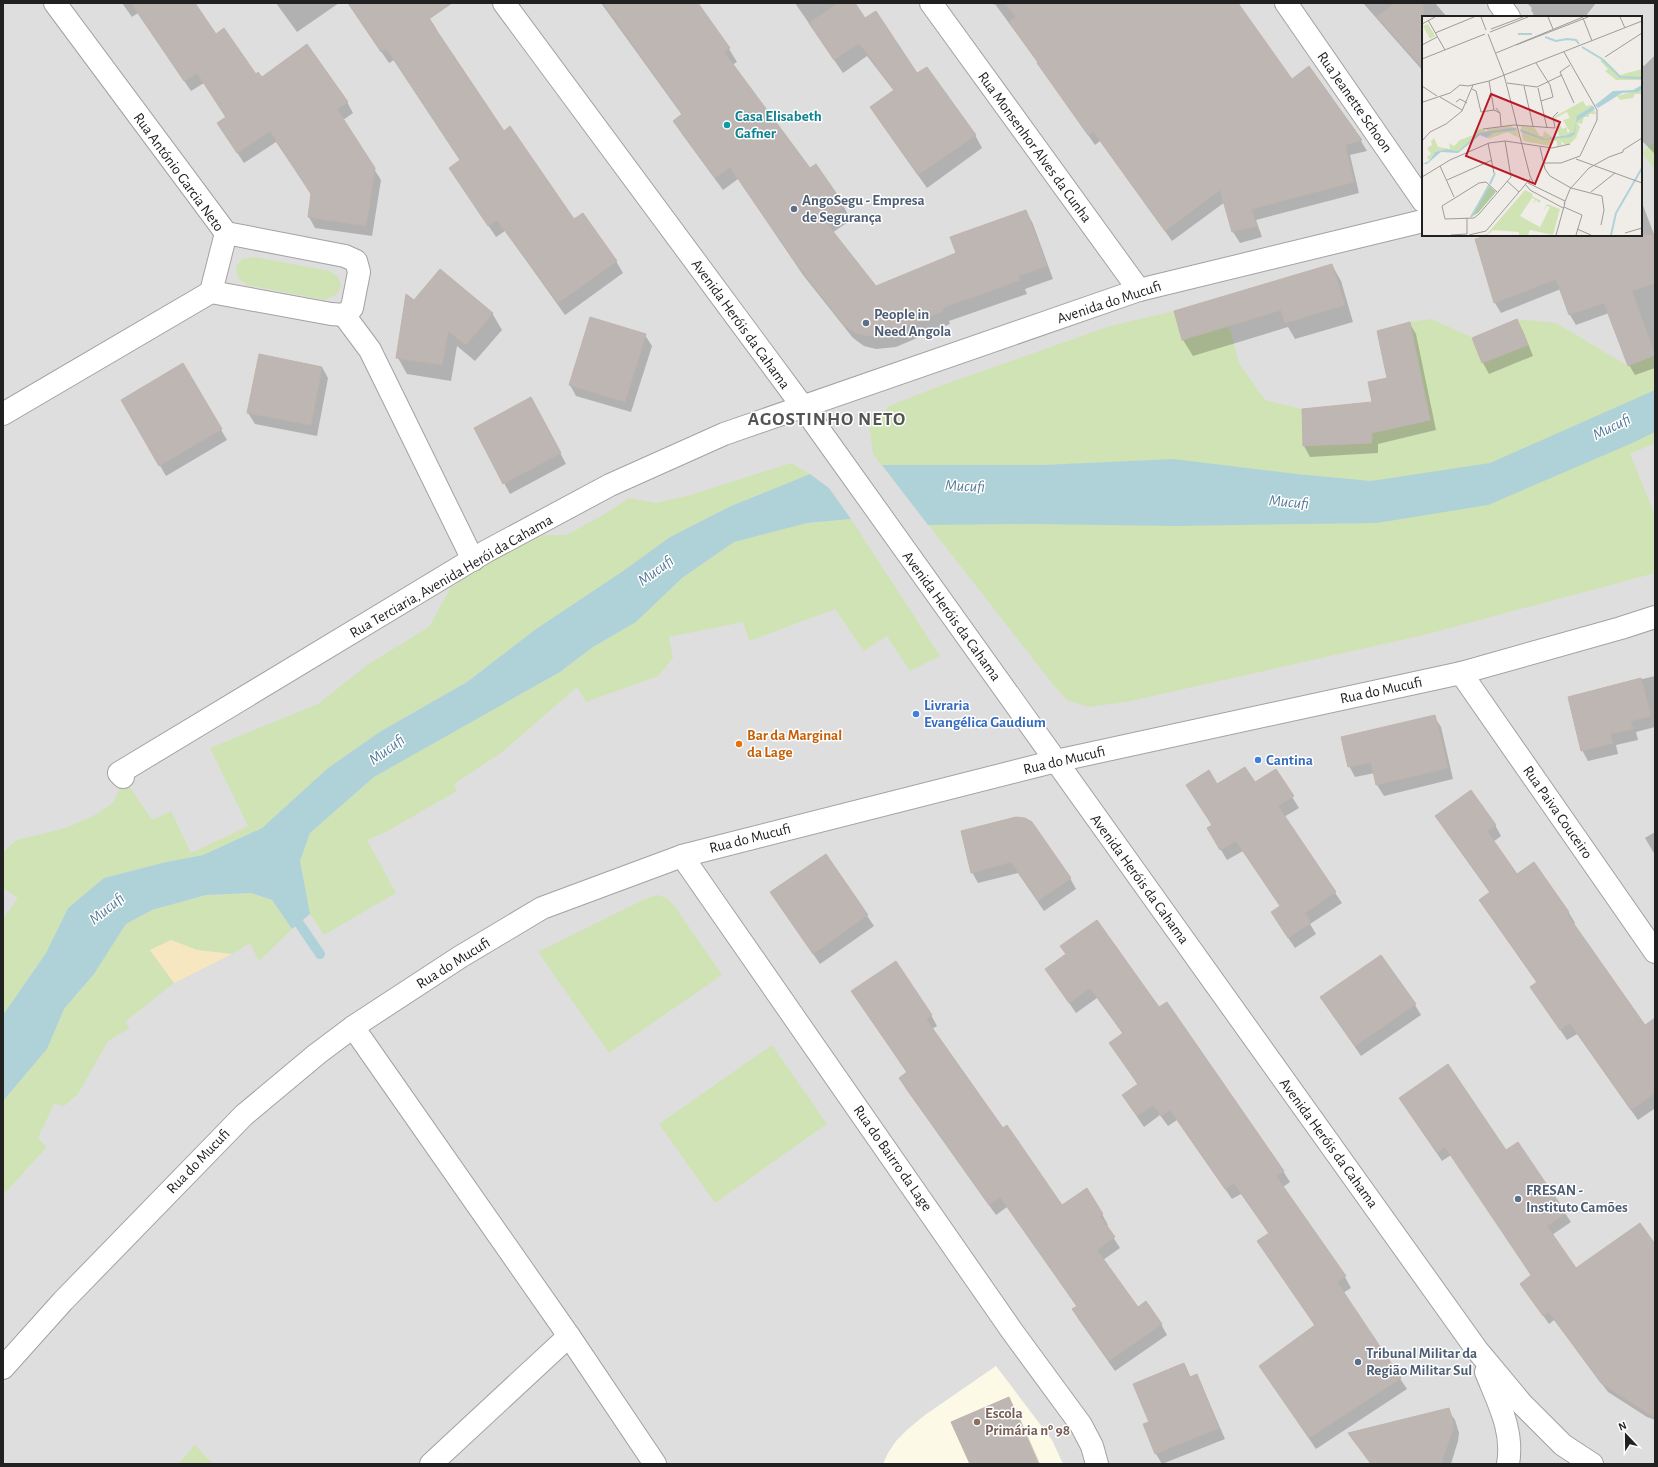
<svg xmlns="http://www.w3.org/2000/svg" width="1658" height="1467" font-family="'Alegreya Sans',sans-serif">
<rect width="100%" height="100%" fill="#f0ede9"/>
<!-- residential -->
<path fill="#dfdede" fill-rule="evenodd" d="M3 3H1655V1464H3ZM1423 17H1641V235H1423Z"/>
<!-- education -->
<polygon fill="#fcfae6" points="996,1366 1052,1440 1063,1464 883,1464 888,1453 896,1441 908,1429 925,1415"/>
<!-- grass -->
<g fill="#d0e3b5">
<polygon points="1655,141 1655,170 1642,153"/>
<polygon points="254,257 330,271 339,278 341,287 336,295 325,300 247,285 238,278 236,267 242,259"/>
<polygon points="1174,311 1183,340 1228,326 1231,332 1239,363 1265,400 1302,409 1303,446 1372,443 1372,402 1395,428 1430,420 1410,322 1431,319 1470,336 1482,363 1527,345 1517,319 1556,323 1628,366 1655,355 1655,443 1630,454 1655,515 1655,573 1424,635 1126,702 1088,707 1067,700 1055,687 873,454 869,425 891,405 940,386 1110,326"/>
<polygon points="791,463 810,474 731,506 670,537 623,571 536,629 467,682 381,731 328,768 262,828 203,855 162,863 104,878 68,908 46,953 3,1015 3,918 18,898 3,888 3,852 17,840 66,828 93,816 113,803 124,778 152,820 171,811 191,853 248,826 210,748 318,704 367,665 429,627 451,587 498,556 539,535 566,535 598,518 629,498 656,503 690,495"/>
<polygon points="851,519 940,656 910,671 887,636 864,651 835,609 749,641 743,622 669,637 673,658 658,676 586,702 577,687 501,753 454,784 457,791 386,832 367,840 396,893 324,935 310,914 300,861 310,833 374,777 560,672 593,647 636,622 682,578 734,542 807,523"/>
<polygon points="251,893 272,900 292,929 259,961 250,943 232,954 197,950 171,940 150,950 174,983 125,1022 130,1028 108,1041 78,1094 64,1106 54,1104 38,1138 47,1147 3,1195 3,1101 47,1049 64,1009 94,974 126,924 152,910 206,895"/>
<polygon points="657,895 667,898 675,907 722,975 609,1053 538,952 645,899"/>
<polygon points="772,1045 827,1124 715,1203 659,1124"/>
<polygon points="195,1445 213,1464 178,1464"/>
</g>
<!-- sand -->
<polygon fill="#f7e7c0" points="171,940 197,950 232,954 174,983 150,950"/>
<!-- water -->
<g fill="#afd2d8">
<polygon points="1655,390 1655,432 1630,444 1488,505 1377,523 1177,526 1029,524 928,525 882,465 1043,465 1173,459 1297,474 1371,481 1490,463"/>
<polygon points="810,474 829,488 851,519 807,523 734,542 682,578 636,622 593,647 560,672 374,777 310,833 300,861 310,914 292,929 272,900 251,893 206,895 152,910 126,924 94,974 64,1009 47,1049 3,1101 3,1015 46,953 68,908 104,878 162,863 203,855 262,828 328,768 381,731 467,682 536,629 623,571 670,537 731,506"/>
</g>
<!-- shadow -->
<g fill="#0003">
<polygon points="122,3 193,3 216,35 256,75 261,78 347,102 353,113 343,120 381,180 372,236 315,228 309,217 312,195 276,142 244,163 218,124 226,118 204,83 191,91 138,13 132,17"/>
<polygon points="276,3 339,3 297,32"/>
<polygon points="348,3 420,3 437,30 435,31 504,132 574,220 616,261 623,273 565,315 505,231 496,237 450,168 461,161 394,60 389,63"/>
<polygon points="601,3 696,3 729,49 737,62 732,65 810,169 844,207 851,220 832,233 876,287 957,254 1026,211 1033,224 1053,279 1025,289 1027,294 949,321 950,324 896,347 876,349 864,346 853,338 803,275 738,179 723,190 682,134 674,121 682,115"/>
<polygon points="795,3 854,3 864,19 975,135 982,148 927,188 879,120 871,107 894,91 867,56 843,73"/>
<polygon points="992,3 1237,3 1292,81 1309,68 1361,141 1367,151 1350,155 1359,193 1256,220 1262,237 1240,243 1233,232 1225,202 1172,241 1100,141 1095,145 1038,63 995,4 994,5"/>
<polygon points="1363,3 1435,3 1447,17 1423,17 1423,71"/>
<polygon points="1527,3 1596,3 1585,17 1535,17 1531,10 1532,8"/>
<polygon points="1655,55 1655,154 1641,140 1641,63 1644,66"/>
<polygon points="1641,200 1655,237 1655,368 1635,375 1629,365 1609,313 1576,325 1570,315 1561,289 1501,313 1495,303 1476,240 1494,235 1641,235"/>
<polygon points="1332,265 1341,281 1353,322 1295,339 1288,327 1193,356 1183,340"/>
<polygon points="414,302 492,313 502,330 475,361 457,346 451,381 407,374 398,358"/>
<polygon points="1517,321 1523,331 1533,356 1489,374 1483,363 1473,338"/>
<polygon points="1410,324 1416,334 1436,430 1378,444 1378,453 1310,457 1304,446 1374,403 1388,379"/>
<polygon points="645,335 652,346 631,412 576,396 570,385"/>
<polygon points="183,365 227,440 166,476 122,401"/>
<polygon points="322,367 328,378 317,436 255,424 248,413"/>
<polygon points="537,409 566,464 510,494 475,429"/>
<polygon points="1655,676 1655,727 1636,732 1638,740 1616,745 1618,754 1588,761 1582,750 1569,697"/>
<polygon points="1434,716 1441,727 1453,779 1384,796 1377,785 1375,773 1355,777 1349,766"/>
<polygon points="1276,771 1299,808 1284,817 1342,903 1310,924 1316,934 1295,948 1278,923 1281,907 1243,851 1227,860 1215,840 1213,826 1217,786 1255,784"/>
<polygon points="1495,825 1501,836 1493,842 1516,875 1534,863 1569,913 1575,923 1573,925 1655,1039 1655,1111 1654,1109 1638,1120 1577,1034 1567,1040 1531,987 1537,983 1487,911 1490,893 1443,827"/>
<polygon points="962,832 1070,878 1076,889 1044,911 1018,873 978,883 972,872"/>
<polygon points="1655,832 1655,855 1645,838"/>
<polygon points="826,855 874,926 820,964 778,903"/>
<polygon points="1046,969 1159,1008 1283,1171 1290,1182 1283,1187 1345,1277 1351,1288 1343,1293 1407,1389 1316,1449 1260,1366 1315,1326 1258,1242 1269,1234 1241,1194 1232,1199 1177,1120 1168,1126 1160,1115 1144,1127 1123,1096 1138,1085 1110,1043 1123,1034 1097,998 1076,1013"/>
<polygon points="859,1002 931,1015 937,1026 932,1029 1003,1129 1062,1206 1102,1214 1108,1225 1106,1226 1120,1248 1103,1260 1137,1308 1161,1324 1167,1335 1115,1371 1079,1320 1073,1310 1077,1307 1007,1207 996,1215 906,1089 900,1078 907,1073"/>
<polygon points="1415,1005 1421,1015 1361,1056 1328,1008"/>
<polygon points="1400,1098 1506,1151 1565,1213 1571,1222 1552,1235 1576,1269 1655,1247 1655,1420 1647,1417 1608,1392 1554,1320 1549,1324 1521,1284 1532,1276 1451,1155 1442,1161"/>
<polygon points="1183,1365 1191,1378 1196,1376 1202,1386 1225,1439 1162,1464 1156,1454"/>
<polygon points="1008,1398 1018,1414 1040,1464 971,1464"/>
<polygon points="1448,1410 1455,1420 1459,1433 1458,1441 1451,1464 1371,1464 1350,1434"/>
</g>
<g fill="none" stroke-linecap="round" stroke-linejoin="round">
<!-- stream -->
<polyline stroke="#afd2d8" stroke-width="10" points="292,913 320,954"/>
</g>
<!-- building -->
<g fill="#bdb6b2" stroke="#c0b4ad">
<polygon points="131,3 195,3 216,34 224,28 256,74 258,72 262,77 307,44 348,102 337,109 375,168 366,226 308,217 311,194 270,131 237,153 217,123 226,117 197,73 184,81"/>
<polygon points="348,3 452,3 429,19 504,131 510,126 574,219 583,213 617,261 558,303 497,220 488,226 449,168 460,160 386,48 381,52"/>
<polygon points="603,3 698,3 730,48 724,52 810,168 816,164 845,206 824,220 876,286 956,253 950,237 1026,210 1047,266 1018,276 1020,280 942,308 943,311 888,334 868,336 855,333 844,325 795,262 730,167 715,178 673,121 682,114"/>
<polygon points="838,3 855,3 865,18 876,11 917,73 927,67 976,135 918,175 870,107 894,90 859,43 834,60 809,23"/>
<polygon points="1005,3 1238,3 1292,79 1309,66 1362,140 1345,145 1354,182 1251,209 1257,226 1232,232 1220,190 1165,231 1093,131 1088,135 1037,63 1038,62 1009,22 1016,17"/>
<polygon points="1395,3 1423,3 1423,68 1377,17"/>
<polygon points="1490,235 1655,235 1655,283 1632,291 1655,355 1628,366 1604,303 1569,315 1556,279 1494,303 1475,239"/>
<polygon points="1332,264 1345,305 1285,323 1281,310 1182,340 1174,311"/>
<polygon points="440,269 493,313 466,345 448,331 442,365 396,358 406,294 414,300"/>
<polygon points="590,317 646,334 625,402 569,385"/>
<polygon points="1517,319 1528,345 1482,363 1472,338"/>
<polygon points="1410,322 1430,420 1372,433 1372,443 1303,446 1302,409 1372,402 1368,382 1387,378 1377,331"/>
<polygon points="259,354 322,367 311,425 247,413"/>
<polygon points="183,363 222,429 159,466 121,400"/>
<polygon points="531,397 561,453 503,484 474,428"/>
<polygon points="1641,678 1651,716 1631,721 1633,729 1610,734 1613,743 1581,751 1568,697"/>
<polygon points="1435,715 1448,768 1376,785 1371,762 1348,767 1341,737"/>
<polygon points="1245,767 1255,782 1276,769 1294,796 1278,806 1336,892 1305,913 1311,923 1288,938 1271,912 1280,906 1236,841 1220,850 1207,828 1212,825 1186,785 1209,770 1217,784"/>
<polygon points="1471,790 1496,825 1487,831 1517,874 1534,862 1569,912 1567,914 1645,1025 1655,1018 1655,1093 1631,1110 1570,1023 1560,1030 1530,987 1537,982 1479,900 1490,892 1435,816"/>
<polygon points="1016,817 1025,818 1032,822 1071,878 1038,901 1011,862 971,873 961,831"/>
<polygon points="826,854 868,915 813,954 770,892"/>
<polygon points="1097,920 1159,1007 1167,1002 1284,1171 1276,1176 1346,1276 1337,1282 1401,1378 1309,1438 1259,1366 1315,1325 1257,1241 1269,1233 1234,1183 1225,1189 1170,1110 1161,1116 1153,1105 1137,1116 1122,1095 1138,1084 1109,1043 1123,1033 1090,988 1069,1003 1045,969 1066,954 1060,946"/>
<polygon points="1381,955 1416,1004 1355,1046 1320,997"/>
<polygon points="896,961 932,1015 926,1019 1003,1128 1007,1125 1062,1205 1087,1188 1103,1214 1100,1216 1115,1237 1097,1250 1138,1307 1146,1301 1162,1324 1109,1361 1072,1309 1077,1306 1000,1197 989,1205 899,1078 907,1072 851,991"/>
<polygon points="1448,1064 1506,1150 1518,1142 1566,1213 1547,1226 1576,1268 1640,1223 1655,1244 1655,1418 1601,1383 1549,1312 1543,1316 1520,1284 1531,1275 1445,1147 1437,1153 1399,1098"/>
<polygon points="1184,1363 1190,1377 1197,1374 1219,1428 1155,1454 1143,1424 1149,1422 1133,1384"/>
<polygon points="1009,1397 1038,1464 970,1464 951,1422"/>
<polygon points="1449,1408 1453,1422 1453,1429 1441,1464 1371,1464 1348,1433"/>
</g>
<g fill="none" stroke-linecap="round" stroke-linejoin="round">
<!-- minor casing -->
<g stroke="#a2a2a2" stroke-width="24">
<g id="minor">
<polyline points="504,3 803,407 1477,1350 1522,1404 1563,1445 1592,1464"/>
<polyline points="931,3 1139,290"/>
<polyline points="1286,3 1423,201"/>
<polyline points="1499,3 1509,17"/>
<polyline points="211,292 331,314 344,315 352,308 359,272 356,261 345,256 226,233"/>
<polyline points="344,315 370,350 473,560"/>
<polyline points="3,414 211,292 226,233 55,3"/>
<polyline points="1461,673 1655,952"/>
<polyline points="123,777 119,773 485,552 610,485 724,434 1139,290 1423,221"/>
<polyline points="682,856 1012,1331 1081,1425 1092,1446 1097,1464"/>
<polyline points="353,1027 569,1336 655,1464"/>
<polyline points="3,1368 63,1301 244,1115 317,1054 353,1027 460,957 542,908 682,856 1056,761 1461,673 1621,628 1655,617"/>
<path d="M1486 1372C1498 1402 1514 1431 1508 1464"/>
<polyline points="431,1464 569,1336"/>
</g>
</g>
<!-- minor -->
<use href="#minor" stroke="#fff" stroke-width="22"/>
</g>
<!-- markers -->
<circle fill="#0f9aa8" stroke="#fff" stroke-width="1.5" cx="727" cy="125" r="4"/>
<g fill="#5c6f8a" stroke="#fff" stroke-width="1.5">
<circle cx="794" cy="209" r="4"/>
<circle cx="866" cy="323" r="4"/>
<circle cx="1518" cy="1199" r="4"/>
<circle cx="1358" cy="1362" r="4"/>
</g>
<g fill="#3f7fe0" stroke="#fff" stroke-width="1.5">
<circle cx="916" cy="714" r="4"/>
<circle cx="1258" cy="760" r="4"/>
</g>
<circle fill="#e8710a" stroke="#fff" stroke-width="1.5" cx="739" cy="744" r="4"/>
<circle fill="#8d6e63" stroke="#fff" stroke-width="1.5" cx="977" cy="1422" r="4"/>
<g text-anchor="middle" stroke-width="3" stroke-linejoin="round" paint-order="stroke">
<!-- street labels -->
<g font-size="15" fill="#212121" stroke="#fff">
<text transform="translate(1355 102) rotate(55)" y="5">Rua Jeanette Schoon</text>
<text transform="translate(1035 147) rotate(54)" y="5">Rua Monsenhor Alves da Cunha</text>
<text transform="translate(179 172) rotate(54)" y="5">Rua António Garcia Neto</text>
<text transform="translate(1109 302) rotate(-18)" y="5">Avenida do Mucufi</text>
<text transform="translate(741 324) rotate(54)" y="5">Avenida Heróis da Cahama</text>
<text transform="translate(451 576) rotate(-30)" y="5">Rua Terciaria, Avenida Herói da Cahama</text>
<text transform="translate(952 616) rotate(54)" y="5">Avenida Heróis da Cahama</text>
<text transform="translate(1381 690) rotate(-12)" y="5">Rua do Mucufi</text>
<text transform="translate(1064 760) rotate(-13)" y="5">Rua do Mucufi</text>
<text transform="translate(1558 812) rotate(55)" y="5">Rua Paiva Couceiro</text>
<text transform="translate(750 838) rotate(-14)" y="5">Rua do Mucufi</text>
<text transform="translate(1140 879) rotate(54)" y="5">Avenida Heróis da Cahama</text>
<text transform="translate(453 963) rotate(-32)" y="5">Rua do Mucufi</text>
<text transform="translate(1329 1143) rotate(54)" y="5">Avenida Heróis da Cahama</text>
<text transform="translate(893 1158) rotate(55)" y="5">Rua do Bairro da Lage</text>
<text transform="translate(198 1161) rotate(-46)" y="5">Rua do Mucufi</text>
</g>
<!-- culture labels -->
<g font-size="15" font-weight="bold" fill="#0d838f" stroke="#fff" text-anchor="start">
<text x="735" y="121">Casa Elisabeth<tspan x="735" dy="17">Gafner</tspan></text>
</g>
<!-- service labels -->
<g font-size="15" font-weight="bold" fill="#4e5e75" stroke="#fff" text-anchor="start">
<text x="802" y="205">AngoSegu - Empresa<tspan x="802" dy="17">de Segurança</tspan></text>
<text x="874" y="319">People in<tspan x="874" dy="17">Need Angola</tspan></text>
<text x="1526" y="1195">FRESAN -<tspan x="1526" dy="17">Instituto Camões</tspan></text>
<text x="1366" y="1358">Tribunal Militar da<tspan x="1366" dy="17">Região Militar Sul</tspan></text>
</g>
<!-- shop labels -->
<g font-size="15" font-weight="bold" fill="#366cbe" stroke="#fff" text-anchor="start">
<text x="924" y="710">Livraria<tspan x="924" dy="17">Evangélica Gaudium</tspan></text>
<text x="1266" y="765">Cantina</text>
</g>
<!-- food labels -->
<g font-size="15" font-weight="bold" fill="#c56008" stroke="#fff" text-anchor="start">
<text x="747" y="740">Bar da Marginal<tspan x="747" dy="17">da Lage</tspan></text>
</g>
<!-- education labels -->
<g font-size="15" font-weight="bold" fill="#785e54" stroke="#fff" text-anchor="start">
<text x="985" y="1418">Escola<tspan x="985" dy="17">Primária nº 98</tspan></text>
</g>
<!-- water labels -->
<g font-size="16" font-style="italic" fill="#517997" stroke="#fff">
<text transform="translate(1611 426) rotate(-26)" y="6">Mucufi</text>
<text transform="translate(965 485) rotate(2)" y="6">Mucufi</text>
<text transform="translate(1289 501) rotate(5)" y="6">Mucufi</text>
<text transform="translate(655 570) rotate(-36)" y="6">Mucufi</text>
<text transform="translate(386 749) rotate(-36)" y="6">Mucufi</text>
<text transform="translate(106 908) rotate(-39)" y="6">Mucufi</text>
</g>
<!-- district labels -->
<g font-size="19" font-weight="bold" letter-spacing="1" fill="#545454" stroke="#fff">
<text x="827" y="425">AGOSTINHO NETO</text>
</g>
</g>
<!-- overview -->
<g transform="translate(1422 16)">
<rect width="220" height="220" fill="#f0ede9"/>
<path d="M6 8 13 20 8 23 1 10ZM182 43 198 59 220 53V64H194L183 55 186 53 178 45ZM220 73V78H213L211 82 198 84 195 80ZM161 85 164 90 170 89 174 98H167V101H162L160 108 155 107 158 111 154 122 149 127 144 129 139 125 140 129 135 130V125H129V130L101 125 99 110 112 111 118 120H121L122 115 130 121 137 120 135 112 139 110 140 113 145 111V116H148L141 104 148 102 145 96 132 103 133 100ZM88 110 94 112 66 117H56L36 135 24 133 13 136 7 144 5 141 9 138 5 132 10 129 9 125 12 122 16 131 28 133 27 127 32 130 38 124 51 119 53 114 61 113 65 117V113ZM90 113 95 114 97 122 86 116 66 123 67 118ZM103 174 111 178 108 184 110 180 119 185 117 187 114 184 111 189 113 183 110 182 98 200 118 211 128 191 125 190 121 195 125 188 138 193 131 219 108 214 106 219H97V216L71 214 65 219H60L65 218Z" fill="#d0e3b5"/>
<path d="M66 169 74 176 56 197 49 201Z" fill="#b1caa3"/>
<path d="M220 69V73L216 76 200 77 176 92 173 89 191 75 211 74ZM171 90 173 93 154 106 153 118 149 121 122 124 99 116 98 113 123 123 146 119 152 116 155 100ZM88 112H94L95 114 71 117 65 122 58 119 36 137 19 136 5 148H0L7 145 13 136 24 133 36 135 56 117Z" fill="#afd2d8"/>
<path fill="none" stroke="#afd2d8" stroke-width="2" d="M96 18H110M123 21 134 25 145 23 154 24 157 28M160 31 180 43 198 61 220 62M68 168 73 157M49 201 67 170M189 219 194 197 220 152"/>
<path fill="none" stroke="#9d9b99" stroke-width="1" d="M59 1 64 14M126 1 131 13M198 1 203 12M161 2 170 25M6 4 23 34M0 8 13 1M69 13 101 1M68 16 106 1M13 17 52 1M66 18 82 59 108 160 112 168M0 29 15 21M94 29 166 1M74 37 161 1M183 41 220 17M0 43 63 18M114 47 128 69 131 81 119 85M148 49 138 56 152 87M85 67 115 71 140 59M0 70 15 80M102 70 111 110M116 72 125 112M50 73 54 75 59 96 72 94 67 65M18 81 40 94M1 86 28 77 38 69 46 70 67 65 220 5M34 86 38 83 45 87M72 94 78 97 74 92M78 97 79 110M61 113 92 109 133 112 131 101 136 96M0 125 8 116 24 108 40 95 51 69M66 127 72 157M118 131 123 153 128 160 149 172 180 180 182 194 179 209M154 143 220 167M122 147H139L158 140 175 104V94L142 36M18 150 32 181M0 161 28 144 67 127 83 125 130 132 148 128M25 164 70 144M85 165 97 176M106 167 143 185M104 169 108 174 141 192M75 176 64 166 57 167 20 190 23 203 52 202 57 198 89 161 83 125M169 176 193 157M142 188 148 173 167 152 187 141 201 136V134L220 122M142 191 160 199 154 219M155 213 169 219M203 217 220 212M29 219 45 218V202M47 219 64 215 108 163M134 219 143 187"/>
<path fill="#b91926" fill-opacity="0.15" stroke="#b91926" stroke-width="2" d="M69 78 138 106 113 168 44 140Z"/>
<rect width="220" height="220" fill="none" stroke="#212121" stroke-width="2"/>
</g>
<!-- border -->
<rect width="1658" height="1467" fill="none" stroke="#212121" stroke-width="8"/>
<!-- north arrow -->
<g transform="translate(1626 1435) rotate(338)" stroke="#ffffff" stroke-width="3" paint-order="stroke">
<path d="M0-3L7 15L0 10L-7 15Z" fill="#212121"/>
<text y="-6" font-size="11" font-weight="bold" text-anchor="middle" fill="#212121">N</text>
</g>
</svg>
